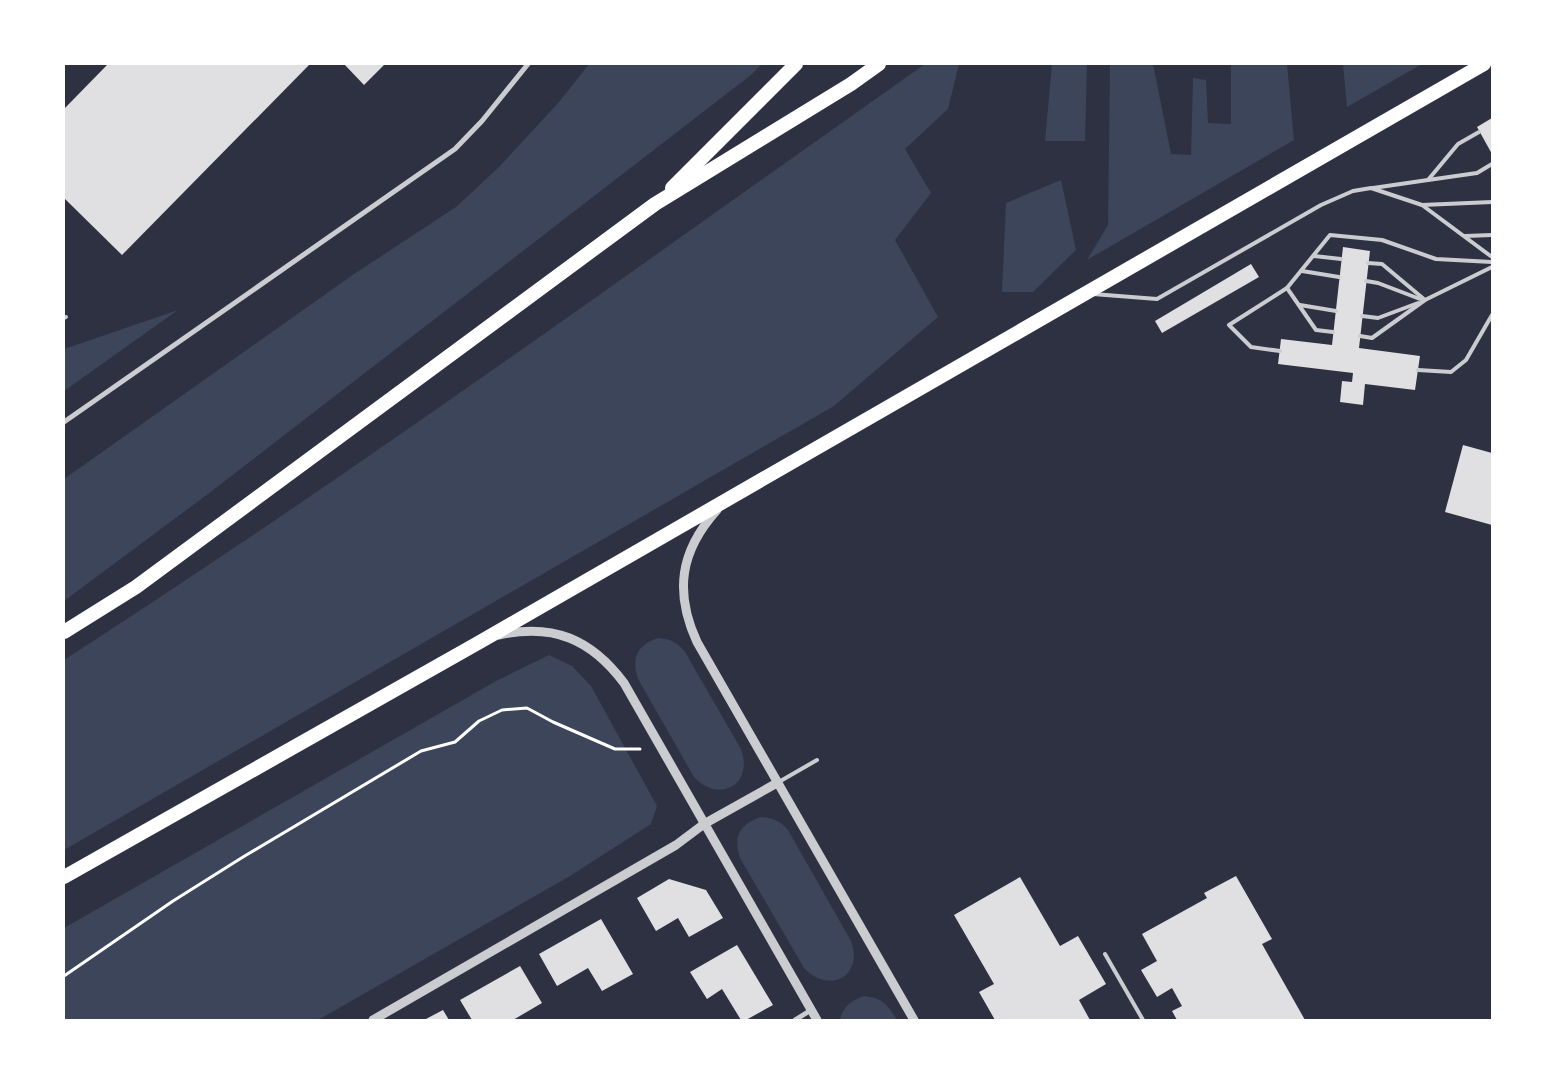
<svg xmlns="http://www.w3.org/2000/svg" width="1556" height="1084" font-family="Figtree,sans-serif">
<rect width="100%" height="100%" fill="#2d3142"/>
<!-- green -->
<g fill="#3c4559">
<polygon points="589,64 762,64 751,75 208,494 64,601 64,479 354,274 456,207 499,167 559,102"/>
<path d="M925 64H959L948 109 905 149 931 193 895 240 938 317 834 406 64 850V660C357 471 640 265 925 64Z"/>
<polygon points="1052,64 1087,64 1085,141 1045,141"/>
<polygon points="1110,64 1153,64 1171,154 1191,155 1193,78 1206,80 1208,123 1231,124 1231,64 1287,64 1294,140 1087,260 1108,225"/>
<polygon points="1343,64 1422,64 1347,107"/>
<polygon points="1061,180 1076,250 1033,292 1002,292 1006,203"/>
<polygon points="178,310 64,391 64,349"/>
<path d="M658 638C671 639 677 642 685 652L741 749C754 785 719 804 694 777L638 679C631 658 637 645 658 638Z"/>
<polygon points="549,655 572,666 591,686 657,806 651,824 570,876 318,1020 64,1020 64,928 496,681"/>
<path d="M761 817C773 818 780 821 788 830L851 941C864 976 829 995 804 968L740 858C733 837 739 824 761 817Z"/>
<path d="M864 996C883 998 887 1004 897 1020H840C842 1007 852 1000 864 996Z"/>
</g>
<!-- building -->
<g fill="#e0e0e3">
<polygon points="108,64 310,64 122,255 64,198 64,109"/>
<polygon points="344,64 385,64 364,85"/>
<polygon points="1492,118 1492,154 1477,127"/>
<polygon points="1343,247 1370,251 1359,348 1420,356 1415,390 1365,384 1363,405 1340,402 1342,381 1352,382 1353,373 1278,364 1281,339 1332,345"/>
<polygon points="1251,264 1259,277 1162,333 1155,321"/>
<polygon points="1463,445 1492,453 1492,525 1445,512"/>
<polygon points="1236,876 1272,939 1262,944 1305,1020 1177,1020 1172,1011 1182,1006 1172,988 1157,997 1141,970 1157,961 1142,934 1207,898 1204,893"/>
<polygon points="1020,877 1060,946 1078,936 1106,984 1079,1000 1090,1020 995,1020 979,992 994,984 954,915"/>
<polygon points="669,879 706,890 723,918 689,937 678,918 656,931 637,898"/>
<polygon points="601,919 633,974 602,991 588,968 557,986 539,954"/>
<polygon points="737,945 773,1005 746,1020 741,1020 722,989 707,999 690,972"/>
<polygon points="520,966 542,1003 513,1020 472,1020 460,1000"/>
<polygon points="443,1010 449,1020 424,1020"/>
</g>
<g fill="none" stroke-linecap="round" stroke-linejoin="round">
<!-- path -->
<polyline stroke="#fff" stroke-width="3" points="64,976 173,901 243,857 421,751 455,742 479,721 502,710 527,708 553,722 615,749 640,749"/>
<!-- service -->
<g stroke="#caccd0" stroke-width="4">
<polyline points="1428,180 1477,173 1492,164"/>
<polyline points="1373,188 1428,180 1458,144 1479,132"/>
<polyline points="1422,205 1492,202"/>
<polyline points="1465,236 1492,235"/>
<polyline points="1314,256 1341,259"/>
<polyline points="1368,263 1382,264 1425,300 1492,267"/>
<polyline points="1302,271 1339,277"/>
<polyline points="1366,281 1378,283 1420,299"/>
<polyline points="1287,288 1316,330 1333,332"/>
<polyline points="1093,294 1157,299 1321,205 1353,191 1371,188 1422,205 1492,257"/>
<polyline points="1300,305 1336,311"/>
<polyline points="1362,316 1378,318 1418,303"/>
<polyline points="64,318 66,317"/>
<polyline points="1360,336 1372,338 1425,300"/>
<polyline points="1280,351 1251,347 1229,325 1287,288 1330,235 1382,240 1436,259 1492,262"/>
<polyline points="1418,370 1451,372 1466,360 1492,315"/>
<polyline points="777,783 817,760"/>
<polyline points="1105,954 1143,1020"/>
</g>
<!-- minor -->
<g stroke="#caccd0" stroke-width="5">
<polyline points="64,422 455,149 482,121 528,64"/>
<polyline points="795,1020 811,1010"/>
</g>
<!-- tertiary -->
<g stroke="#caccd0" stroke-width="9">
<path d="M717 510C680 551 674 592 697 642L914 1020"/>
<path d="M499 635C553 623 591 639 624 683L817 1020"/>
<polyline points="373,1020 676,845 704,824 777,783"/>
</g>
<!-- trunk -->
<g stroke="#fff" stroke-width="14">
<polyline points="672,188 796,64"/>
<polyline points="64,632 136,587 655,204 851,84 879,64"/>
<polyline points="64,877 478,643 1484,64"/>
</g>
</g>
<!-- border -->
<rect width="1556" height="1084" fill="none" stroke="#ffffff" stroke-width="130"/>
</svg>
